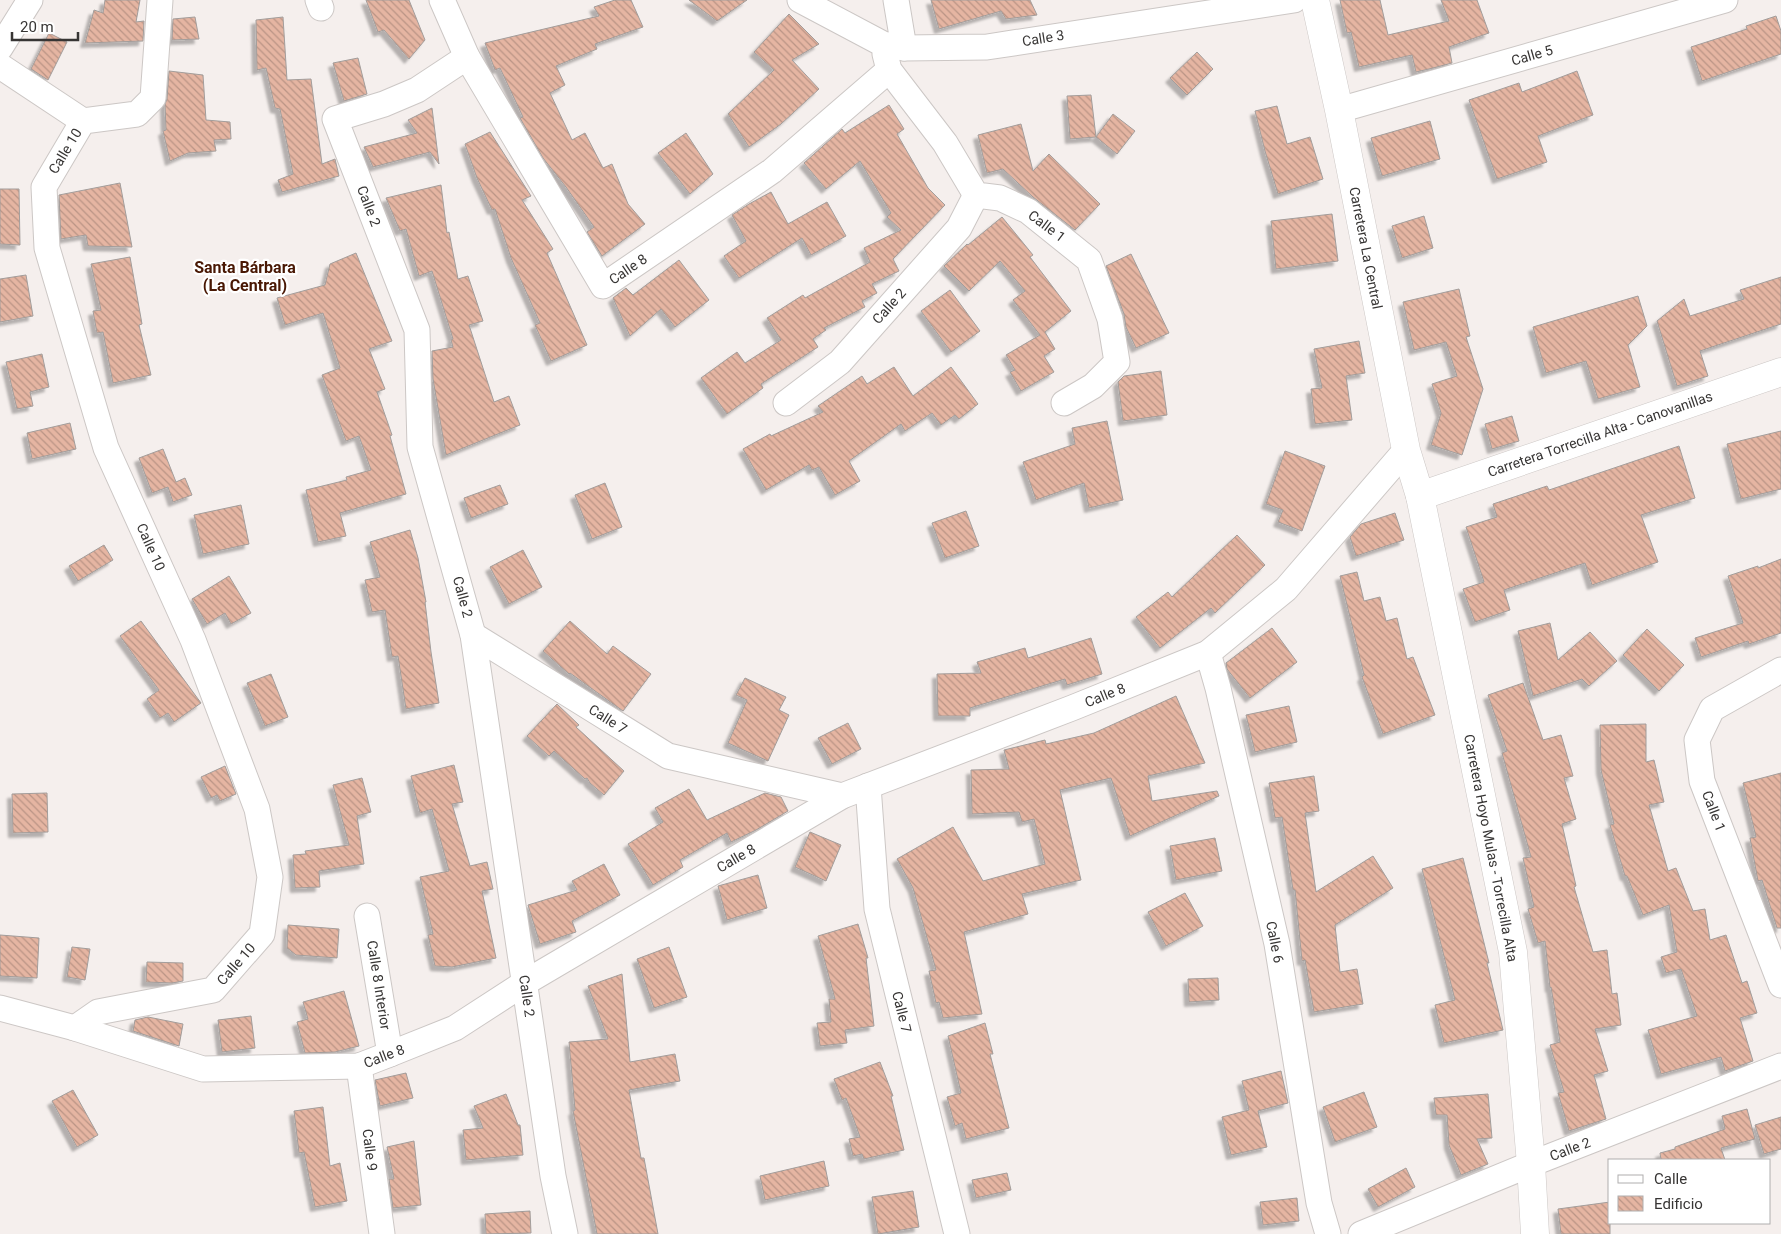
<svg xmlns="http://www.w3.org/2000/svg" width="1781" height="1234" font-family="Roboto,sans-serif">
<defs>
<pattern id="building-back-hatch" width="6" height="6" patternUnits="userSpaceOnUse" patternTransform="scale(1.25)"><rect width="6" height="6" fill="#e5b5a2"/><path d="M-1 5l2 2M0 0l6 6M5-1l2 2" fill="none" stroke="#ba9485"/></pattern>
<filter id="shadow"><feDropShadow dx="-4.5" dy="4.5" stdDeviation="1" flood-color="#0004"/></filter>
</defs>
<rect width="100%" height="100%" fill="#f5efed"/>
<!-- building -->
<g fill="url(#building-back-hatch)" stroke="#a29d9b" filter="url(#shadow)">
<polygon points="105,0 140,0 136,22 144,21 143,41 85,43 94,10 103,13"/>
<polygon points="366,0 409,0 425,40 409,59 384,30 378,32"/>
<polygon points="615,0 631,0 643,27 595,44 597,49 556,66 565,85 550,93 572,140 585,133 603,168 612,164 628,204 645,224 602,256 587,232 594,227 566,187 543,158 520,118 523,117 500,68 495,70 485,43 599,16 594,7"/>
<polygon points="689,0 747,0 717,21"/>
<polygon points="931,0 1030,0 1037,15 1006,19 1001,11 939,29"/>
<polygon points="1340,0 1380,0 1388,35 1449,21 1441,0 1477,0 1489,33 1449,47 1452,63 1433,68 1416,72 1412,55 1359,67 1351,32 1347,33"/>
<polygon points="789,14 819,44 792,60 819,89 781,124 749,147 728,114 774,70 754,52"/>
<polygon points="1776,16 1781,31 1781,54 1702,81 1691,47 1747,29 1746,26"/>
<polygon points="195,17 199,39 172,40 173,19"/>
<polygon points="283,17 287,80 311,79 322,164 335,159 339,176 282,192 278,180 293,174 280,109 275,108 266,68 257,70 256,20"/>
<polygon points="49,33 67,42 48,80 31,69"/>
<polygon points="1197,52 1213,69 1187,95 1170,78"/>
<polygon points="358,58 367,94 344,101 333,63"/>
<polygon points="169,71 203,75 206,120 230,122 231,139 214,140 216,151 188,153 170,161 163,131 166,130 165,104 167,99"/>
<polygon points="1577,71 1593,115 1538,136 1547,162 1497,179 1469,100 1519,83 1522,92"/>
<polygon points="1091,95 1096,137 1070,139 1067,96"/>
<polygon points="889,105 904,129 897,134 928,188 945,205 893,259 899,271 872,284 877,293 862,301 865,307 824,328 826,330 813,339 818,347 761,384 763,388 727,414 701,378 737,352 745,363 781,340 767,318 803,295 805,298 870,262 864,248 901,230 887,217 891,213 860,161 826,189 804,163 842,129 845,133"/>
<polygon points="1277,106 1287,144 1310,137 1323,179 1278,194 1265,151 1255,111"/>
<polygon points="432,108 439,164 430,152 373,167 364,147 417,133 408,120"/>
<polygon points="1113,114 1135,131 1117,154 1096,137"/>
<polygon points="1430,121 1440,159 1382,176 1371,138"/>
<polygon points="1021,124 1033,171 1049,154 1100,204 1075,230 1033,197 1003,169 987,173 978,135"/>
<polygon points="490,132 531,196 522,200 553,249 547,253 587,345 551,361 535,325 540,323 511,258 495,209 492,210 477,178 465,144"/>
<polygon points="686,133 713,174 690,194 658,153"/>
<polygon points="120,183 132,247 88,246 86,235 61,239 59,195"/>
<polygon points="441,185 447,233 449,232 458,279 468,276 483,321 469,325 494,402 509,396 520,425 446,455 433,379 432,351 453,347 451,340 453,339 432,271 419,276 406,229 400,231 386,198"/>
<polygon points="0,189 19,189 20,245 0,244"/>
<polygon points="771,192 788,224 827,202 846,236 811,255 802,238 739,278 724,256 746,241 732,215 749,204"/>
<polygon points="1332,214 1338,261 1276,269 1271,221"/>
<polygon points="1424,216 1433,248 1402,258 1392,226"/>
<polygon points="1002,217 1033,255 1030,257 1071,311 1045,332 1055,349 1044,356 1054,372 1021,391 1010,372 1015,370 1006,355 1040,335 1013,300 1025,291 1000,261 969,291 944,266 967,244 968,245"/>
<polygon points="356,253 392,341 369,349 385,389 377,392 392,435 390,436 406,494 340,513 346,536 318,542 306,490 347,480 346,477 371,470 359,436 346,441 322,375 340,368 323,313 285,325 277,298 325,285 330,264"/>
<polygon points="1131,254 1169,333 1136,348 1126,327 1124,314 1106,266"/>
<polygon points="130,257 142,324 139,325 151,375 113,383 103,332 97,333 93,311 101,310 91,264"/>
<polygon points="679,260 709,300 675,327 661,309 630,336 613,298 626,288 633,295"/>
<polygon points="26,275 33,316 0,322 0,279"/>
<polygon points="1781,277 1781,324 1700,351 1708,376 1677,386 1657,321 1684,299 1690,316 1744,299 1740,290"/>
<polygon points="1459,289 1470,336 1466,337 1483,389 1462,455 1431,445 1441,413 1432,384 1457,376 1446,342 1414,350 1403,302"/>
<polygon points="950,290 980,331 951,352 921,311"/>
<polygon points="1638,296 1647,326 1628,345 1640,387 1598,399 1586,361 1546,373 1533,327"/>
<polygon points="1359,341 1365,373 1346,376 1352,420 1315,424 1311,389 1322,388 1314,349"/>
<polygon points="42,354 49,387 30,392 33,406 17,409 6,362"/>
<polygon points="894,367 913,396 951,367 978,404 959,419 955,415 941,425 932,413 905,431 901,424 849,461 860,481 835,495 819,467 812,470 809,465 766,490 743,449 770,434 771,436 823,412 818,406 862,376 867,384"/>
<polygon points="1161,371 1167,415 1123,421 1118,382 1124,376"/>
<polygon points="1512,416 1519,441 1492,449 1485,424"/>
<polygon points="1107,421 1123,500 1089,508 1084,483 1036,500 1023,462 1075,444 1072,428"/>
<polygon points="70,423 76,449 32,459 27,433"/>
<polygon points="1781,431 1781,489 1741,499 1727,444"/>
<polygon points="1679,446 1695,498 1641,515 1658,562 1592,585 1585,563 1504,590 1510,610 1475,622 1463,589 1484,582 1466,527 1497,517 1493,504 1547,486 1549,490"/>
<polygon points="163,449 176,482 185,478 192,495 173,502 168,487 152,493 139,458"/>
<polygon points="1285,451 1325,466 1302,531 1278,522 1283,510 1266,504"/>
<polygon points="605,483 622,527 592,539 575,495"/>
<polygon points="500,485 508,504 471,518 464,498"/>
<polygon points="241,505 249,544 203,554 194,515"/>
<polygon points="966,511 979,546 945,558 932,523"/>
<polygon points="1395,513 1404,540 1356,556 1350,537 1361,524"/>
<polygon points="410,530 418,558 426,602 425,602 431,652 439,703 406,709 398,656 392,657 385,610 372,612 365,580 380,577 370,542"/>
<polygon points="1237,535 1265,565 1215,613 1211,608 1160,648 1136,617 1168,592 1172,597"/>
<polygon points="104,545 113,560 78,581 69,566"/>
<polygon points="523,550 542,587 509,604 490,567"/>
<polygon points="1781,559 1781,633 1749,644 1748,641 1701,657 1695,638 1743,623 1728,576 1758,566 1758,568"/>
<polygon points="1357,572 1364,601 1380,597 1386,621 1397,618 1407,659 1413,657 1435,715 1383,734 1362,677 1364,675 1340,576"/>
<polygon points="229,576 251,613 231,624 225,613 207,624 192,599"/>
<polygon points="141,621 201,703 174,722 168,713 160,718 147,699 159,690 120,636"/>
<polygon points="570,621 607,654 613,646 651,674 623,711 570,673 569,674 543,651"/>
<polygon points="1550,623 1558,660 1590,632 1617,661 1589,686 1582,679 1533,696 1518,631"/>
<polygon points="1272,628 1297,662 1250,698 1227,669 1226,663"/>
<polygon points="1647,629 1684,665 1659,691 1623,655"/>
<polygon points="1091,638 1102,674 1067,685 1065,679 970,708 970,716 938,716 937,674 981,673 977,662 1025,648 1028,658"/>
<polygon points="271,674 288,717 265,726 247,683"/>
<polygon points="745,678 786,697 779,710 789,715 768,761 728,743 747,700 736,695"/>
<polygon points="1523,683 1543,740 1561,735 1573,776 1564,778 1576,819 1562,824 1576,886 1574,887 1593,952 1607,950 1612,994 1617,993 1621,1025 1595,1029 1608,1071 1594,1075 1606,1119 1569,1131 1558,1093 1564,1092 1550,1045 1560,1042 1551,987 1550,988 1545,941 1538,943 1528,909 1534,907 1523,858 1531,857 1502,753 1507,751 1488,695"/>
<polygon points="1176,696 1205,763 1148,776 1152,801 1217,791 1219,796 1130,836 1111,778 1060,790 1081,880 1022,894 1028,914 964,932 982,1014 943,1018 939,1002 936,1003 929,971 936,970 913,888 897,859 953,827 983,881 1045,864 1034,819 1022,822 1019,812 972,814 971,770 1009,769 1004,750 1045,740 1046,744 1094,733"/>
<polygon points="557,704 579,725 576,727 624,771 604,795 590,783 587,778 585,779 554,751 549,756 527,736"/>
<polygon points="1289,706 1297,742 1255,752 1246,715"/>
<polygon points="848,723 861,749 832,764 818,738"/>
<polygon points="1646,724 1646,762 1654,760 1664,802 1649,805 1668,871 1676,868 1693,911 1705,909 1710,940 1726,935 1742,983 1747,981 1757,1013 1740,1018 1753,1061 1725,1071 1721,1057 1661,1074 1648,1030 1697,1016 1681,969 1666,973 1661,957 1677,952 1669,905 1643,915 1627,876 1625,876 1610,825 1614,824 1601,770 1600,725"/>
<polygon points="454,765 463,802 452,804 470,866 487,862 493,889 482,891 496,958 452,967 435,966 428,935 433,934 420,877 449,871 432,809 420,813 411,776"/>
<polygon points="225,766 236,794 220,801 217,795 211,798 201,777"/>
<polygon points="1781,773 1781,928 1777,928 1762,880 1758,881 1750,838 1756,837 1743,783"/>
<polygon points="1314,776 1319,811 1305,813 1316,892 1373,856 1393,888 1335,925 1340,972 1357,969 1363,1004 1314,1012 1305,960 1302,961 1295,890 1293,890 1282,817 1275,818 1269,783"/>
<polygon points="362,778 371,812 357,816 364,864 319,871 320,887 295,888 293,855 306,854 305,851 349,845 333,785"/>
<polygon points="689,789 707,820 765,793 781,797 788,811 756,830 731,842 727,833 680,860 683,867 653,885 628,844 663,822 655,808"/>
<polygon points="47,793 48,832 13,833 12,794"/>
<polygon points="810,832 841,845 826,881 795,867"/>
<polygon points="1215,838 1222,871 1176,880 1170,846"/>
<polygon points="1463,858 1489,963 1487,963 1503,1030 1444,1043 1435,1005 1455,1000 1422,869"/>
<polygon points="604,864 620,895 572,921 576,932 540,944 528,905 577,890 572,881"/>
<polygon points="758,875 767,908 727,920 718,886"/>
<polygon points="1185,893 1203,926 1166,946 1148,912"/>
<polygon points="858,924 868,958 866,958 874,1026 845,1030 847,1043 820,1046 817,1023 831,1022 829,999 835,999 818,936"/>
<polygon points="288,925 339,929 337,958 296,955 287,948"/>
<polygon points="0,935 39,938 37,978 0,976"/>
<polygon points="72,947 90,949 85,980 67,977"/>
<polygon points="669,947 687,997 654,1008 637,959"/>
<polygon points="147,962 183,963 183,981 172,983 146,982"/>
<polygon points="622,974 630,1062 675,1054 680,1081 629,1090 641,1158 644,1158 658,1234 597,1234 573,1111 575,1110 569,1042 608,1039 588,986"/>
<polygon points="1218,978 1219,1000 1189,1002 1188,979"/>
<polygon points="344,991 359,1046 335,1052 305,1053 297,1022 308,1019 303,1002"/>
<polygon points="251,1016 255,1048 222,1052 218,1020"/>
<polygon points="148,1017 183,1024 179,1046 133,1031 135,1020"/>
<polygon points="985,1023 993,1054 990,1054 1009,1128 966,1139 962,1123 955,1126 947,1097 961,1093 948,1036"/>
<polygon points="880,1062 893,1096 891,1096 904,1150 864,1159 862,1154 853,1156 849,1139 860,1137 846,1098 842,1100 834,1079"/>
<polygon points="1281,1071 1288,1103 1258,1111 1267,1147 1231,1155 1222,1117 1249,1110 1242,1081"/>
<polygon points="406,1073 413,1098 380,1106 375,1080"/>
<polygon points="73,1090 98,1135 77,1147 52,1101"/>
<polygon points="1364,1092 1377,1127 1335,1142 1323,1107"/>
<polygon points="506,1094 518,1125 520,1125 523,1155 466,1160 463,1130 483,1128 474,1106"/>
<polygon points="1488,1094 1492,1138 1477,1139 1488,1164 1461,1175 1449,1145 1447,1115 1436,1115 1434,1098"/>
<polygon points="323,1107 330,1166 340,1163 347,1201 315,1207 304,1152 299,1153 294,1111"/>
<polygon points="1747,1109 1755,1139 1721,1148 1725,1160 1661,1160 1660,1153 1675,1149 1675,1147 1725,1129 1722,1116"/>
<polygon points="1781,1117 1781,1149 1764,1154 1755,1125"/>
<polygon points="414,1141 421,1205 393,1208 389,1179 394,1179 387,1147"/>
<polygon points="824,1161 829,1186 765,1200 760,1176"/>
<polygon points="1406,1168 1415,1187 1378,1207 1368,1189"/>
<polygon points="1007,1173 1011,1190 976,1198 972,1180"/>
<polygon points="913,1191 919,1227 878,1234 872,1197"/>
<polygon points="1297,1198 1299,1221 1263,1225 1260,1202"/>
<polygon points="1610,1202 1610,1234 1561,1234 1558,1209"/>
<polygon points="530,1211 531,1233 486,1234 485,1214"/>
</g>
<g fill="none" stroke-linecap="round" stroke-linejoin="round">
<!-- minor casing -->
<g stroke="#ccc7c5" stroke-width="27">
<g id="minor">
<polyline points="318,0 321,8"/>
<polyline points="442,0 467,57 603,286 772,171 889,70"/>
<polyline points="800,0 883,44 904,48 987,47 1294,0"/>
<polyline points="896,0 904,48"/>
<polyline points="0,48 30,0"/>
<polyline points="885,54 889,70 945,143 976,195 1000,198 1028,211 1089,260 1110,319 1117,362 1093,386 1064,403"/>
<polyline points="467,57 417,90 384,104 335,119 417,330 420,447 473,635 553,1176 565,1234"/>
<polyline points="0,66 83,121"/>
<polyline points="1339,110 1725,0"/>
<polyline points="786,403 840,362 959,228 976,195"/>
<polyline points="473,635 668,756 842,796"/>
<polyline points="1208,653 1218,688 1277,944 1319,1203 1328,1234"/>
<polyline points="1781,670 1712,709 1697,740 1702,781 1781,985"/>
<polyline points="868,786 877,909 957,1234"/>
<polyline points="367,916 390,1054"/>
<polyline points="0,1008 75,1028 203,1069 359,1066 390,1054 455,1028 526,982 842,796 1072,708 1208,653 1286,589 1406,450"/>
<polyline points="75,1028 98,1012 213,990 262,934 270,877 257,809 193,640 106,448 47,248 44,187 83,121 137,114 153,98 160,0"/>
<polyline points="359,1066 382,1234"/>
<polyline points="1361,1234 1531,1164 1781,1066"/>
</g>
</g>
<!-- tertiary casing -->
<g stroke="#ccc7c5" stroke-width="29">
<g id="tertiary">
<polyline points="1315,0 1339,110 1406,450 1420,496 1513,952 1531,1164 1535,1234"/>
<polyline points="1420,496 1781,372"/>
</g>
</g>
<!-- minor -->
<use href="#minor" stroke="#fff" stroke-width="25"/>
<!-- tertiary -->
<use href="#tertiary" stroke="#fff" stroke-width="28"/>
</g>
<g text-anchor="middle" stroke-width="4.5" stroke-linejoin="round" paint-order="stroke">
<!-- street labels -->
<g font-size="14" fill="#373534" stroke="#fff">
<text transform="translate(1043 38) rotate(-9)" y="5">Calle 3</text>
<text transform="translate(1532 55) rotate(-16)" y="5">Calle 5</text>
<text transform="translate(65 151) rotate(-59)" y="5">Calle 10</text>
<text transform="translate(369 206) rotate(69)" y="5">Calle 2</text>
<text transform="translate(1047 226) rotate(37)" y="5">Calle 1</text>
<text transform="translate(1366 248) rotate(79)" y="5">Carretera La Central</text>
<text transform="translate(628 269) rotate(-34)" y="5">Calle 8</text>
<text transform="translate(889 306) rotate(-48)" y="5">Calle 2</text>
<text transform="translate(1600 434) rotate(-19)" y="5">Carretera Torrecilla Alta - Canovanillas</text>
<text transform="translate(151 547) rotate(66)" y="5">Calle 10</text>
<text transform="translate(463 597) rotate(75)" y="5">Calle 2</text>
<text transform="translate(1105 695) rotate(-22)" y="5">Calle 8</text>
<text transform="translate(608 719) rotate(32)" y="5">Calle 7</text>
<text transform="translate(1714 811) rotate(69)" y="5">Calle 1</text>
<text transform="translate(1491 848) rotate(79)" y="5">Carretera Hoyo Mulas - Torrecilla Alta</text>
<text transform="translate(736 858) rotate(-30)" y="5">Calle 8</text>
<text transform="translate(1275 942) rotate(79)" y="5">Calle 6</text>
<text transform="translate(236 964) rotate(-49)" y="5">Calle 10</text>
<text transform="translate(379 985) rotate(81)" y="5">Calle 8 Interior</text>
<text transform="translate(527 996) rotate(82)" y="5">Calle 2</text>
<text transform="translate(902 1012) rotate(76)" y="5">Calle 7</text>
<text transform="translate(384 1056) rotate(-21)" y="5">Calle 8</text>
<text transform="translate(1570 1149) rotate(-21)" y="5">Calle 2</text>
<text transform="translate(370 1150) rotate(83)" y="5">Calle 9</text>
</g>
<!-- quarter labels -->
<g font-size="16" font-weight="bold" fill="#491804" stroke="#fff">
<text x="245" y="273">Santa Bárbara<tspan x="245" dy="18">(La Central)</tspan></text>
</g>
</g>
<!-- legend -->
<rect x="1608" y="1159" width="162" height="65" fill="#ffffff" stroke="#afaeae"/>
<rect x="1618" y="1175" width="25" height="8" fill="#ffffff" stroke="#afaeae"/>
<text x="1654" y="1184" font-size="15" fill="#373534">Calle</text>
<rect x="1618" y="1196" width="25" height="15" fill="url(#building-back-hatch)" stroke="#afaeae"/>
<text x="1654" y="1209" font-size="15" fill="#373534">Edificio</text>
<!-- scale -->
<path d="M12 32v8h66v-8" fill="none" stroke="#373534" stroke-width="2.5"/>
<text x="20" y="32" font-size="15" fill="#373534" stroke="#ffffff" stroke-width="4" paint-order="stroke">20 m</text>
</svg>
